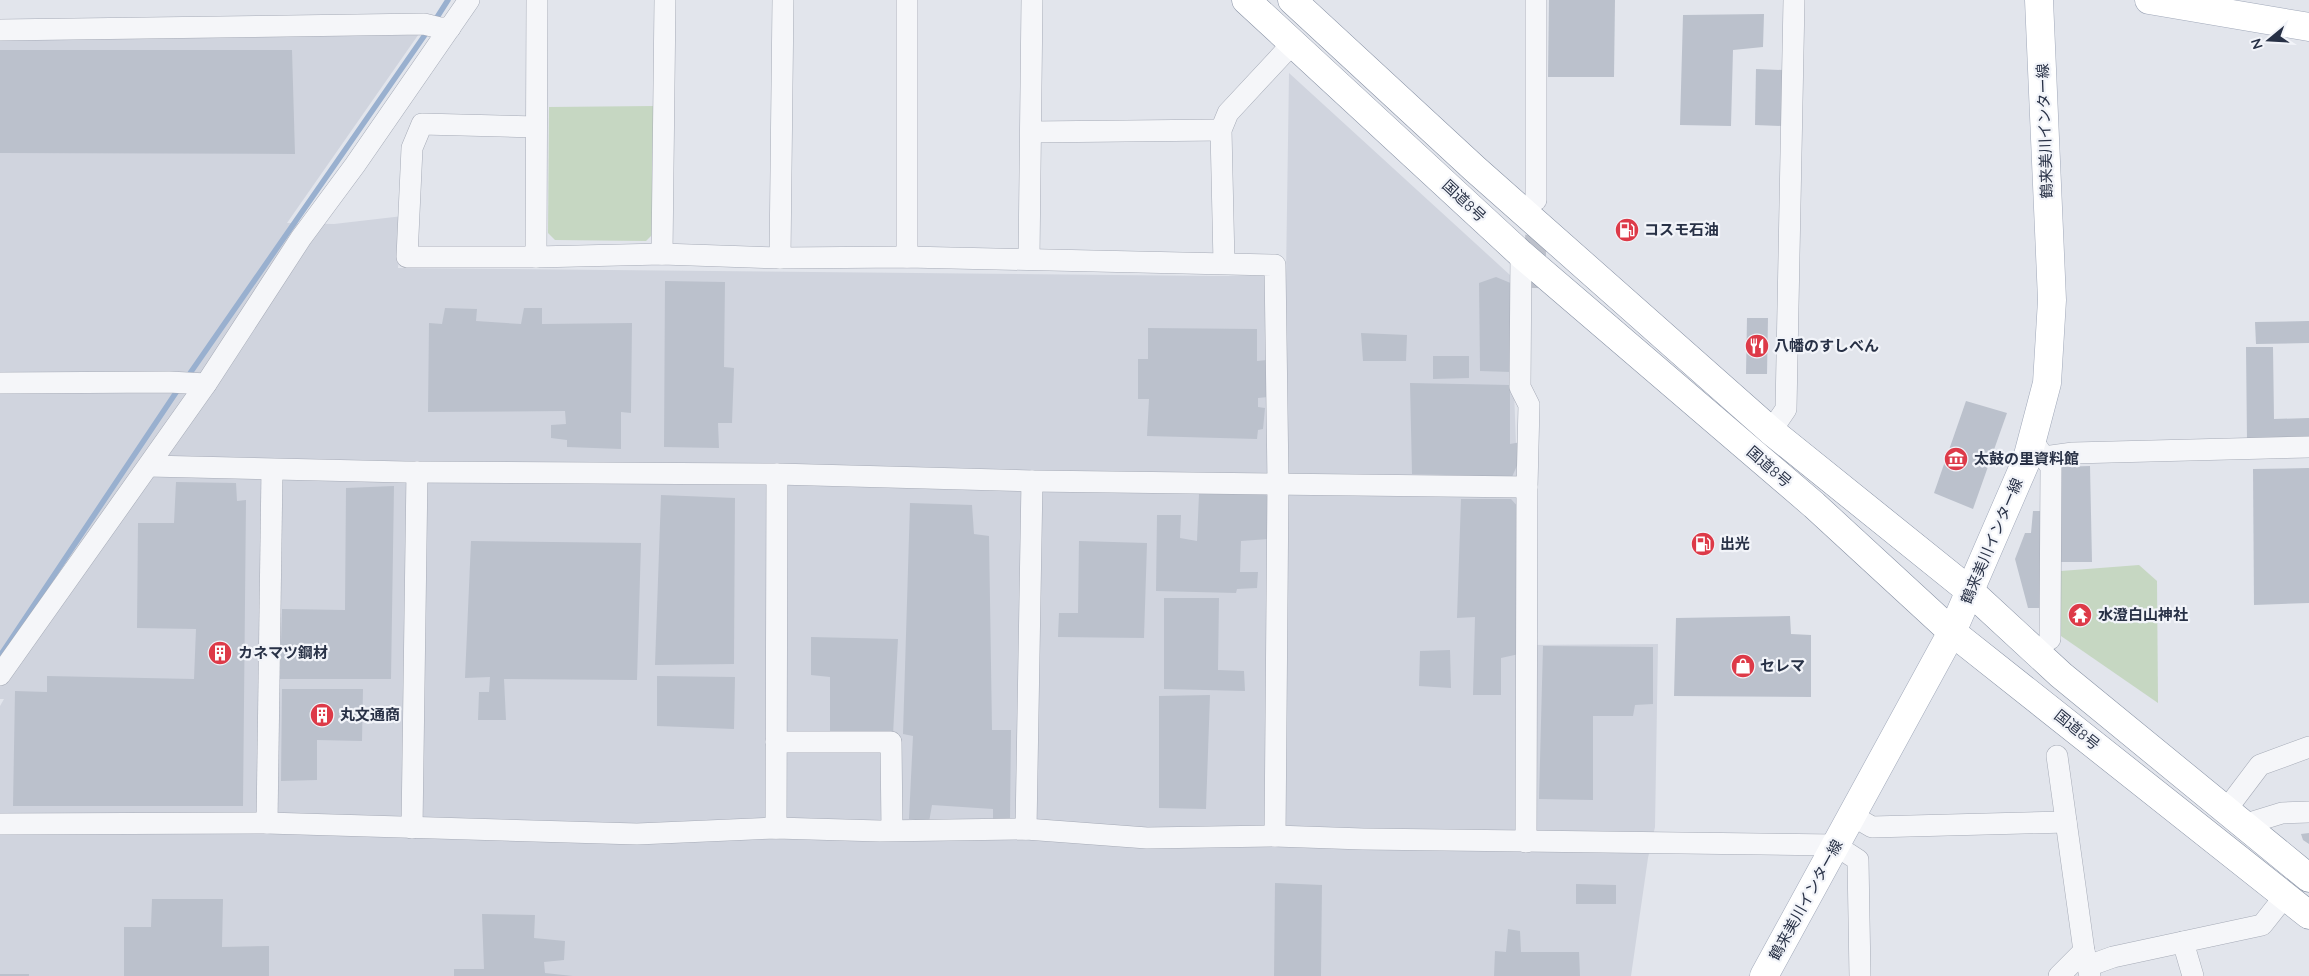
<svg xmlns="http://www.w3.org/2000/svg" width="2309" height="976" font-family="Quicksand,'Noto Sans JP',sans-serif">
<rect width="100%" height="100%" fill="#e2e5ec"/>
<!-- built -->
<polygon fill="#d0d4de" points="423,28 287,223 334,224 403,216 398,268 1213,276 1286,275 1289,73 1510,275 1523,645 1658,644 1655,827 1648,858 1631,976 0,976 0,706 4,699 0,699 0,36"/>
<!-- green -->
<g fill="#c6d7c2">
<polygon points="654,106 654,233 646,241 555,240 548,233 549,107"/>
<polygon points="2139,565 2157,581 2158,703 2061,636 2061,571"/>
</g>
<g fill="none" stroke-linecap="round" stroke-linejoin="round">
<!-- stream -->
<g stroke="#99b0cf" stroke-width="5.5">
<polyline points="434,22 448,0"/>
<polyline points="186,379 429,29"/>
<polyline points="0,656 179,388"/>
</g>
</g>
<!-- building -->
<g fill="#bbc1cc">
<polygon points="1549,0 1615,0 1614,77 1548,77"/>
<polygon points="1764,14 1763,47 1733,50 1731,126 1680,125 1683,15"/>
<polygon points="0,50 292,50 295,154 0,153"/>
<polygon points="1756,69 1783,70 1782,126 1755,125"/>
<polygon points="1496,277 1513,284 1511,372 1480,371 1479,283"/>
<polygon points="665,281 725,282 724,367 734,368 732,423 718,423 719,448 664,447"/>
<polygon points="445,308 477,309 476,321 521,324 524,308 542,308 542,324 632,323 631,413 621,412 621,449 567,447 567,440 551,438 551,425 566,424 565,411 428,412 429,323 442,324"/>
<polygon points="1747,318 1768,318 1767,374 1746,374"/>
<polygon points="2309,321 2309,343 2256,344 2255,322"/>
<polygon points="1148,328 1257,329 1257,361 1267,360 1268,397 1258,398 1258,407 1265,408 1263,429 1258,430 1257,439 1147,436 1149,399 1138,399 1138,359 1148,359"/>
<polygon points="1361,333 1407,335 1406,361 1363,361"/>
<polygon points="2246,347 2273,347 2274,419 2309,418 2309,442 2247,441"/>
<polygon points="1433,356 1469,356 1469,378 1433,379"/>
<polygon points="1410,383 1510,385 1510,444 1521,442 1519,461 1512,477 1412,474"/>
<polygon points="1966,401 2007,413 1973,509 1934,493"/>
<polygon points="2090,466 2092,562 2061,562 2058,467"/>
<polygon points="2309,468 2309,603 2254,605 2253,469"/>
<polygon points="176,482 236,483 237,501 246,500 243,806 13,806 15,691 47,692 47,676 194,679 196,629 137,628 138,523 174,523"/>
<polygon points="394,486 391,679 280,679 282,609 345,610 346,488"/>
<polygon points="1264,492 1270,500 1269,539 1241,541 1240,572 1258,572 1257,588 1237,589 1236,593 1156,591 1157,515 1181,515 1180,538 1197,541 1199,494"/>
<polygon points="661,495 735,498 734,664 655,665"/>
<polygon points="1461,499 1511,499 1519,508 1519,654 1501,658 1501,695 1473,695 1475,617 1457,618"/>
<polygon points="910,503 972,505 974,534 989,536 992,730 1011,730 1010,819 993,820 993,809 932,805 929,822 909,819 913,736 903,734"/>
<polygon points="2033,511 2043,511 2044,608 2028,608 2015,559 2025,533 2031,533"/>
<polygon points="471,541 641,543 637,680 504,679 506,720 478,720 479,692 489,692 490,677 465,678"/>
<polygon points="1079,541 1147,543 1144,638 1058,637 1059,613 1078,613"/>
<polygon points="1164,598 1219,598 1218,670 1244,671 1245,691 1164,689"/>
<polygon points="1790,616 1791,634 1811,635 1811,697 1674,696 1676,618"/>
<polygon points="811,637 898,639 893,735 830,734 830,677 811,675"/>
<polygon points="1543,646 1653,647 1653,704 1635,705 1633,716 1593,716 1593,800 1539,799"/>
<polygon points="1450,650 1451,688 1419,686 1420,651"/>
<polygon points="657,676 735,677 734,729 657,726"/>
<polygon points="282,689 363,689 362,741 317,740 317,780 281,781"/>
<polygon points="1210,695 1206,809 1159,808 1159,696"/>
<polygon points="2309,833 2309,844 2303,840 2301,834"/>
<polygon points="1275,883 1322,885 1321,976 1274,976"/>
<polygon points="1576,884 1616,885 1616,904 1576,904"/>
<polygon points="152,899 223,899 222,947 269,946 269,976 124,976 124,927 151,927"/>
<polygon points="482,914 535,915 534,938 565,941 564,960 544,962 545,973 573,976 454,976 454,969 484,969"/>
<polygon points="1508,929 1520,931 1521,952 1579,952 1580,976 1494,976 1495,951 1506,952"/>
<rect x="0" y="974" width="29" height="2"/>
</g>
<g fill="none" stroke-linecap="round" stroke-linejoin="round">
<!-- minor-tunnel -->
<polyline stroke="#bdc1cb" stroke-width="21" stroke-dasharray="21 11" stroke-linecap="butt" points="1535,288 1536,213"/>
<!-- minor casing -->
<g stroke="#a6abb7" stroke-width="22">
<g id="minor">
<polyline points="0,30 424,24 440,28 450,28"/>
<polyline points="536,127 422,124 412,148 407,257 536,257 662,254 780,258 907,257 1275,265 1278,482 1275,836"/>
<polyline points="1031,132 1221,130"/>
<polyline points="1536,200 1536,0"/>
<polyline points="662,254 665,0"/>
<polyline points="1521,254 1520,387 1529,405 1527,487 1526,842"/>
<polyline points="536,257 537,0"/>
<polyline points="907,257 907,0"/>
<polyline points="780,258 783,0"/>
<polyline points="1029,259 1032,0"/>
<polyline points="1224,263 1221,130 1228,113 1293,43"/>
<polyline points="0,383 169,382 206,384"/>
<polyline points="1771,431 1786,409 1794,0"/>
<polyline points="2037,447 2051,467 2050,639"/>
<polyline points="2044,457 2073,453 2309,447"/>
<polyline points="149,466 405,472 777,474 1032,481 1527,487"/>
<polyline points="0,675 206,384 301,238 355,165 469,0"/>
<polyline points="776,742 891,742 892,830"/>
<polyline points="2057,756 2084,951 2090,976"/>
<polyline points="2226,810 2260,765 2309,747"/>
<polyline points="1853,816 1872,827 2066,822"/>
<polyline points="267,823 272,470"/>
<polyline points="0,824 267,823 637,834 776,828 880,831 1026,829 1147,838 1275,836 1363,839 1835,845 1858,860 1860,976"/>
<polyline points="2243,825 2282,813 2309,812"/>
<polyline points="412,828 417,472"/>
<polyline points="776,828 777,474"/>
<polyline points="1026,829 1032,481"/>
<polyline points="2183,942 2193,976"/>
<polyline points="2088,966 2113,957 2262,925 2285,896"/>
<polyline points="2059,976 2084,951"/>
</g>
</g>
<!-- major casing -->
<g stroke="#a0a8b9" stroke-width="29">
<g id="major">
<polyline points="2149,0 2309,27"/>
<polyline points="1764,976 1952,632 2027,459 2047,383 2052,300 2039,0"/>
</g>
</g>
<!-- highway casing -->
<g stroke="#8791a4" stroke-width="29">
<g id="highway">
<polyline points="1246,0 1521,254 1814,505 1952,632 2309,915"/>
<polyline points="1292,0 1475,169 1771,431 1971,592 2061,675 2309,878"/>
</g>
</g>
<!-- minor -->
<use href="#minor" stroke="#f5f6f9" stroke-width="21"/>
<!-- major -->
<use href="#major" stroke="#fff" stroke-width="28"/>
<!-- highway -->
<use href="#highway" stroke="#fff" stroke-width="28"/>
</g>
<!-- icons -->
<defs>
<g id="fuel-disc" transform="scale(1.25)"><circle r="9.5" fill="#dd3a48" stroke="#f2f4f9"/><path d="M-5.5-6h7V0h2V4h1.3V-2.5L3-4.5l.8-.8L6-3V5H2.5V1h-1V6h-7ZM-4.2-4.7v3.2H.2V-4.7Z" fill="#fff"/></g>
<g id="restaurant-disc" transform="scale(1.25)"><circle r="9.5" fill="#dd3a48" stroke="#f2f4f9"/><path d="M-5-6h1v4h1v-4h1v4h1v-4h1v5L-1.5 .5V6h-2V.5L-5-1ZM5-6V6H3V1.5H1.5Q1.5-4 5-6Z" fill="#fff"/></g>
<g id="museum-disc" transform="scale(1.25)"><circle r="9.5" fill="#dd3a48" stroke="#f2f4f9"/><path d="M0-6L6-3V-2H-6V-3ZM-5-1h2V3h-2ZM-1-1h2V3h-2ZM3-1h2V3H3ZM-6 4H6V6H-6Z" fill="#fff"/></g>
<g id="temple-disc" transform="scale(1.25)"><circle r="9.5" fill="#dd3a48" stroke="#f2f4f9"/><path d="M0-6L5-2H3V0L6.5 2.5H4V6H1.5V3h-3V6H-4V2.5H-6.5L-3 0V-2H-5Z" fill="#fff"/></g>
<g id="building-disc" transform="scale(1.25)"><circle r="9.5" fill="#dd3a48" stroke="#f2f4f9"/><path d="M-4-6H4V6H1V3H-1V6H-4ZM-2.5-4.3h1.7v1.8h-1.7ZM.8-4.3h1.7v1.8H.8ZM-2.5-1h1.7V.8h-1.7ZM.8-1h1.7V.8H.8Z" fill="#fff"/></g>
<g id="shop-disc" transform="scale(1.25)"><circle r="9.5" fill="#dd3a48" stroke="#f2f4f9"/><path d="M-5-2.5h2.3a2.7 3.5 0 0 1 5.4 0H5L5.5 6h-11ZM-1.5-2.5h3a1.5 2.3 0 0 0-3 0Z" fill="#fff"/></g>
</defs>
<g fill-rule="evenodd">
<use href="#fuel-disc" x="1627" y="230"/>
<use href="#restaurant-disc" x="1757" y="346"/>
<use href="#museum-disc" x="1956" y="459"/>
<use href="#fuel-disc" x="1703" y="544"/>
<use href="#temple-disc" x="2080" y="615"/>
<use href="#building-disc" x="220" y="653"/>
<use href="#shop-disc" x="1743" y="666"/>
<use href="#building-disc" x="322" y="715"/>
</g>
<g text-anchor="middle" stroke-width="4.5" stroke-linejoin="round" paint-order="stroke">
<!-- street labels -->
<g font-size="15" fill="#283146" stroke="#f2f4f9">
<text transform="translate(2045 131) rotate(-92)" y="5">鶴来美川インター線</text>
<text transform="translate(1464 201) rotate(43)" y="5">国道8号</text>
<text transform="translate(1769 467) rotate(41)" y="5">国道8号</text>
<text transform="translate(1992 541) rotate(-67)" y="5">鶴来美川インター線</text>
<text transform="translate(2077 730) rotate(39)" y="5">国道8号</text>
<text transform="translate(1806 900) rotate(-61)" y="5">鶴来美川インター線</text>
</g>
<!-- poi labels -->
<g font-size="15" font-weight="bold" fill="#283146" stroke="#f2f4f9" text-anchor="start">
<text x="1644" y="235">コスモ石油</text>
<text x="1774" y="351">八幡のすしべん</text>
<text x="1974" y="464">太鼓の里資料館</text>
<text x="1720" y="549">出光</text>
<text x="2098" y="620">水澄白山神社</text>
<text x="238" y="658">カネマツ鋼材</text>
<text x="1760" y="671">セレマ</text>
<text x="340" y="720">丸文通商</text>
</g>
</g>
<!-- north arrow -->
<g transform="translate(2269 40) rotate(252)" stroke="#f2f4f9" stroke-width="4" paint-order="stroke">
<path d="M0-4L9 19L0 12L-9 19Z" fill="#283146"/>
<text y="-8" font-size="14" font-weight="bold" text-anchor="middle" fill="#283146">N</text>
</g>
</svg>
